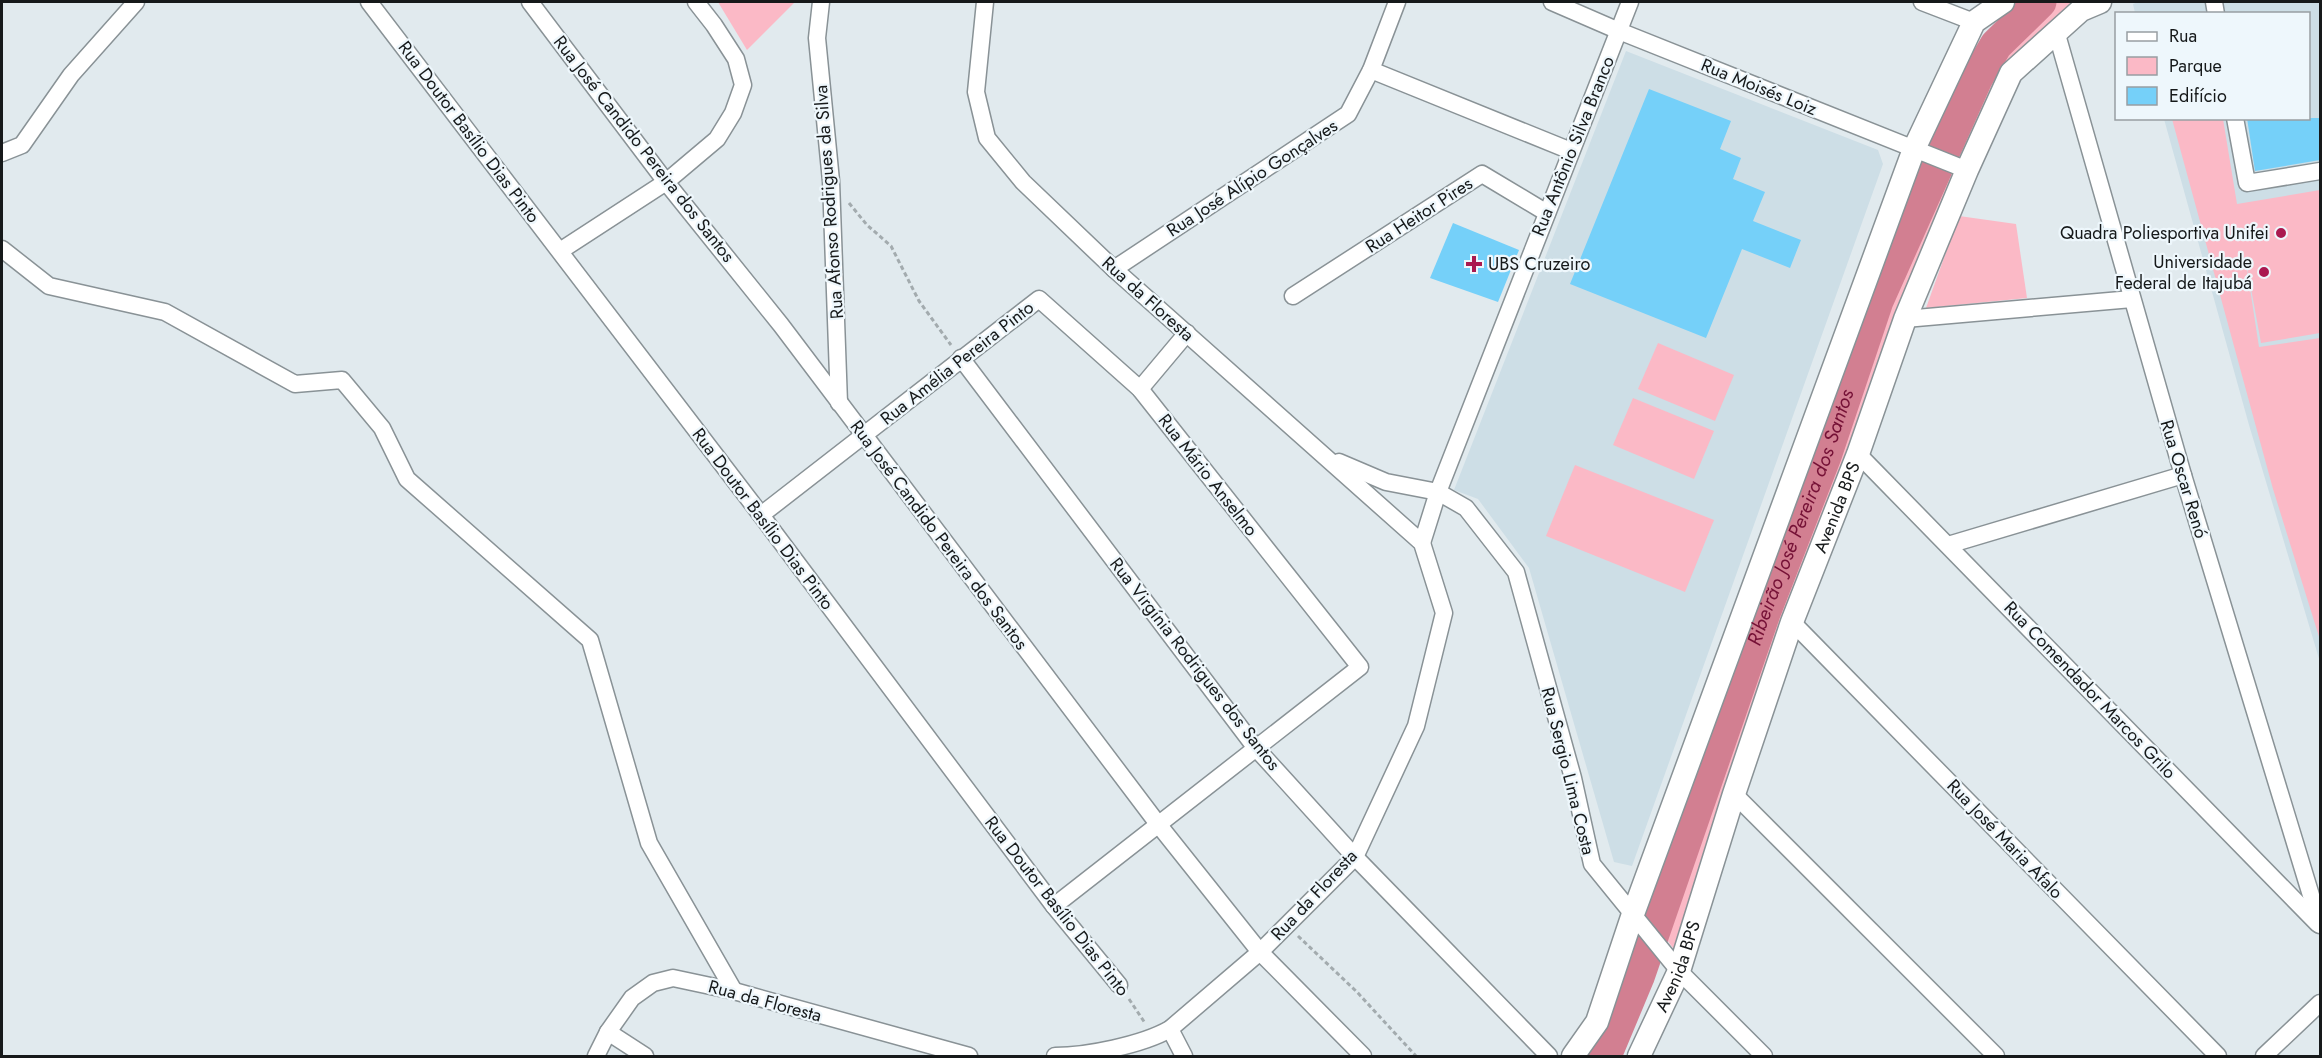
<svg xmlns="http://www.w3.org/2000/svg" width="2322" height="1058" font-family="Jost,sans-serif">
<rect width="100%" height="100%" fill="#e1eaee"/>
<!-- built -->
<g fill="#cddee6">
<polygon points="2138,2 2320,2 2320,662 2249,425 2164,119 2308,118 2308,14 2135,13 2133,4"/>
<polygon points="1626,51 1878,150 1883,164 1632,866 1614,862 1529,568 1478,499 1454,490"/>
</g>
<!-- green -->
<g fill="#fbb9c6">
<polygon points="718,2 795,2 747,50"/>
<polygon points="2030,2 2095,2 2025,52 1966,156 1927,144 1989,42"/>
<polygon points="2172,119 2223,119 2237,204 2320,190 2320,333 2261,343 2245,256 2259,347 2320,338 2320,640 2273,489"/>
<polygon points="1919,162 1956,176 1676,952 1643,908"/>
<polygon points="1959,216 2016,224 2027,298 1926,308"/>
<polygon points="1658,343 1734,375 1715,421 1638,389"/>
<polygon points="1633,398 1714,431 1694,479 1613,445"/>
<polygon points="1575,465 1714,520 1685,592 1546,536"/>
</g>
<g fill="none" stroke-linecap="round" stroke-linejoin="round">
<!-- river -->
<path stroke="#d27f91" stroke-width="33" id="s1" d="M1605 1056 1638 977 1764 613 1825 456 1877 301 1976 79 1996 45 2040 2"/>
</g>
<!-- building -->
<g fill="#75d0f9">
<polygon points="1649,89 1731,121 1720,149 1741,158 1733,179 1765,192 1753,221 1801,240 1790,268 1742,249 1706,338 1570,284"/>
<polygon points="2247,118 2320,118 2320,160 2255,171"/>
<polygon points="1453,223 1519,250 1498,302 1430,278"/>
</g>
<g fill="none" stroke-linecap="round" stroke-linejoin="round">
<!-- minor casing -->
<g stroke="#899296" stroke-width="19">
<g id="minor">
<polyline points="369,2 761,515 1054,906 1119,985"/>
<polyline points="530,2 666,182 781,325 1158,824 1260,952 1363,1056"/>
<polyline points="821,2 817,38 831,181 839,403"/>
<path d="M985 2 976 92 987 138 1023 182 1114 269 1422 543 1444 613 1416 726 1355 857 1260 952 1170 1029C1142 1045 1086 1056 1055 1056"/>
<polyline points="1552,2 1619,31 1967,170"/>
<polyline points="1922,2 1974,22"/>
<polyline points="2214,2 2216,14"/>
<polyline points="2056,31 2183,475 2320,925"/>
<polyline points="1371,70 1571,151"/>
<polyline points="2235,118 2247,183 2320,171"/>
<polyline points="2,153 22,145 71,75 136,2"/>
<polyline points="2,249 49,286 165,312 295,384 342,380 382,428 407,479 590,640 649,843 734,991"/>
<polyline points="560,251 666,182 717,139 733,113 743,85 736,59 714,25 696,2"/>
<polyline points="1114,269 1348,114 1371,70 1397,2"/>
<polyline points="1293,296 1482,174 1547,213"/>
<polyline points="1905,319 2132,299"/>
<polyline points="961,358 1255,747 1355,857 1549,1056"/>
<polyline points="1140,389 1187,333"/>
<polyline points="1858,454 2318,924"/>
<polyline points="1339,462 1386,482 1438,492 1466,508 1516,572 1573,778 1592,864 1679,971 1764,1056"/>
<polyline points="761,515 1039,299 1140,389 1360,667 1054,906"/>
<polyline points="1422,543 1438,492 1630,2"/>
<polyline points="1948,545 2183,475"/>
<polyline points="1792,622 2218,1056"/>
<polyline points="1734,794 1996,1056"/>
<polyline points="1170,1029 1184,1056"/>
<polyline points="608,1032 645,1056"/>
<polyline points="596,1056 608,1032 632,998 653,983 673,978 734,991 969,1056"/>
<polyline points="2264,1056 2320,1003"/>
</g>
</g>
<!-- major casing -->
<g stroke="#899296" stroke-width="25">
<g id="major">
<polyline points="1573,1056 1597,1022 1633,914 1914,149 1974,22 2003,2"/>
<path id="s2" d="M1639 1056 1679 971 1734 794 1792 622 1858 454 1905 319 1967 170 2011 73 2081 10 2100 2"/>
</g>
</g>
<!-- path -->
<g stroke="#a3abae" stroke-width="3" stroke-dasharray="4.5 3" stroke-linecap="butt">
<polyline points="849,203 867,225 891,246 919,301 951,345"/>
<polyline points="1298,936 1357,992 1416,1056"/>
<polyline points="1129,999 1145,1023"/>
</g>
<!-- minor -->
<use href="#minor" stroke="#fff" stroke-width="16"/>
<!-- major -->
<use href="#major" stroke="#fff" stroke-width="22"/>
</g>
<!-- markers -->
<g fill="#aa1950" stroke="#eef7fc" stroke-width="2">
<circle cx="2281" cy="233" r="6"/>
<path d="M1471 255h6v6h6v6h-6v6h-6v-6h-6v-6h6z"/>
<circle cx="2264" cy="272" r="6"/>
</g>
<g text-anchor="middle" stroke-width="4.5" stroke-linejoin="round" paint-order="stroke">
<!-- street labels -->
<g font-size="18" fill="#16191a" stroke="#eef7fc">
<text transform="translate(1759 87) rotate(22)" y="6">Rua Moisés Loiz</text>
<text transform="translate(469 132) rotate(53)" y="6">Rua Doutor Basílio Dias Pinto</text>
<text transform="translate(1573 146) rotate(-68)" y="6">Rua Antônio Silva Branco</text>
<text transform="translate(644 149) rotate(52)" y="6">Rua José Candido Pereira dos Santos</text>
<text transform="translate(1252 178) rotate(-33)" y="6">Rua José Alípio Gonçalves</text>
<text transform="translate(829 202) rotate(-94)" y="6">Rua Afonso Rodrigues da Silva</text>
<text transform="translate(1419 215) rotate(-33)" y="6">Rua Heitor Pires</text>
<text transform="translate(1148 299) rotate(42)" y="6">Rua da Floresta</text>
<text transform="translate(957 363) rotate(-38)" y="6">Rua Amélia Pereira Pinto</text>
<text transform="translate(1208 475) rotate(52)" y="6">Rua Mário Anselmo</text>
<text transform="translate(2184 479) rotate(73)" y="6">Rua Oscar Renó</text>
<text dy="6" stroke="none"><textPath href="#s2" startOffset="584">Avenida BPS</textPath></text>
<text transform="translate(763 519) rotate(53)" y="6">Rua Doutor Basílio Dias Pinto</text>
<text transform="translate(939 535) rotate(53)" y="6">Rua José Candido Pereira dos Santos</text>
<text transform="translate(1195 664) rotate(52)" y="6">Rua Virgínia Rodrigues dos Santos</text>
<text transform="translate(2090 690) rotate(46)" y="6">Rua Comendador Marcos Grilo</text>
<text transform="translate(1568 771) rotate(76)" y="6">Rua Sergio Lima Costa</text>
<text transform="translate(2005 839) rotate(46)" y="6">Rua José Maria Afalo</text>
<text transform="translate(1314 895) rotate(-47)" y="6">Rua da Floresta</text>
<text transform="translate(1057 906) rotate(52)" y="6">Rua Doutor Basílio Dias Pinto</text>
<text dy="6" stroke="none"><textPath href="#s2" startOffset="98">Avenida BPS</textPath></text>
<text transform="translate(765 1001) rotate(15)" y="6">Rua da Floresta</text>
</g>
<!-- poi labels -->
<g font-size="18" fill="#16191a" stroke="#eef7fc" text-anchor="end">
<text x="2269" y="239">Quadra Poliesportiva Unifei</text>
<text x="2252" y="268">Universidade<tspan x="2252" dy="21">Federal de Itajubá</tspan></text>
<text x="1488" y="270" text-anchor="start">UBS Cruzeiro</text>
</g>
<!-- water labels -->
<g font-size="20" font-style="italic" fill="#751136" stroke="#eef7fc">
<text dy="7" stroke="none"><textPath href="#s1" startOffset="573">Ribeirão José Pereira dos Santos</textPath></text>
</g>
</g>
<!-- border -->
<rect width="2322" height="1058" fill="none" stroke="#16191a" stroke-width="6"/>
<!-- legend -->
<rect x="2115" y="12" width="195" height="108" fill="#eef7fc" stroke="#989ea2" stroke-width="1.5"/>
<rect x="2127" y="32" width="30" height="9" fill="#ffffff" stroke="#989ea2" stroke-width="1.5"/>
<text x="2169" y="42" font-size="18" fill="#16191a">Rua</text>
<rect x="2127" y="57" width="30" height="18" fill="#fbb9c6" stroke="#989ea2" stroke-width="1.5"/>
<text x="2169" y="72" font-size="18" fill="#16191a">Parque</text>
<rect x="2127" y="87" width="30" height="18" fill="#75d0f9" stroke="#989ea2" stroke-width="1.5"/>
<text x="2169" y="102" font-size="18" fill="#16191a">Edifício</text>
</svg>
